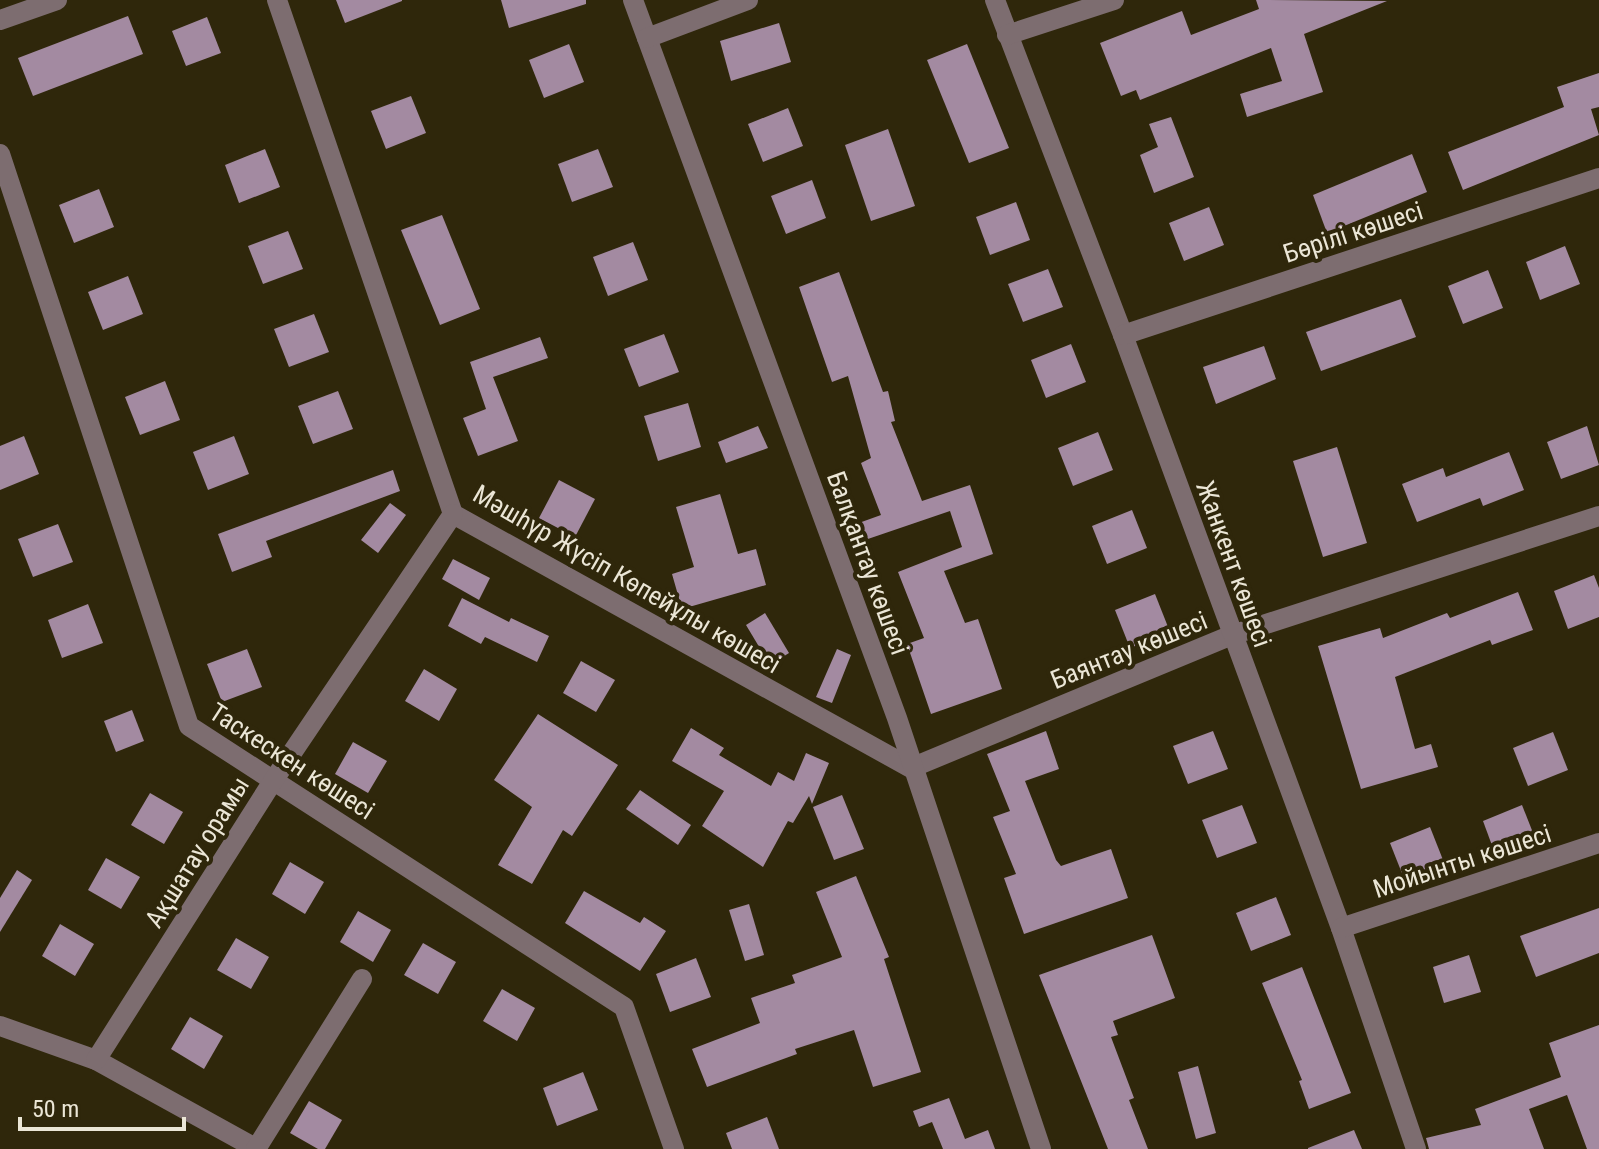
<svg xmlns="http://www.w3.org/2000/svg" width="1599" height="1149" font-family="'Roboto Condensed',sans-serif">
<rect width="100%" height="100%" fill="#2f270b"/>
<!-- building -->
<g fill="#a38aa1">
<polygon points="336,0 402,0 402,1 345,23"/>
<polygon points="501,0 586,0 586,4 509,28"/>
<polygon points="1256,0 1387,1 1304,34 1323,92 1247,117 1240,94 1282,81 1271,48 1140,100 1136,90 1121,96 1100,43 1182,11 1191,35 1259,9"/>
<polygon points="128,16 143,54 33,96 18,58"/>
<polygon points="207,17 221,53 186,66 172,31"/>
<polygon points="779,23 791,62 731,81 720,41"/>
<polygon points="569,44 584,82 544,98 529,60"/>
<polygon points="967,44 1009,148 969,163 927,60"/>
<polygon points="1599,73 1599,107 1591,109 1599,135 1463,190 1448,152 1564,107 1557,87"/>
<polygon points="411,96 426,133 386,149 371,111"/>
<polygon points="788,108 803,146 763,162 748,124"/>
<polygon points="1171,117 1194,177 1154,193 1140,155 1158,147 1149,124"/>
<polygon points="888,129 915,206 871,221 845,145"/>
<polygon points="265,149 280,187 239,203 225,165"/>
<polygon points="598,149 613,187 572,202 558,164"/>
<polygon points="1412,154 1427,192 1327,233 1313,195"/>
<polygon points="812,180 826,218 786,234 771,196"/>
<polygon points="99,189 114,227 74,243 59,205"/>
<polygon points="1016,202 1030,240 990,255 976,217"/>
<polygon points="1209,207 1224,245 1184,261 1169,223"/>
<polygon points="442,215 480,309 440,325 401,230"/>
<polygon points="288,231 303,269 263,284 248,246"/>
<polygon points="633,242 648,280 608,296 593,257"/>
<polygon points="1565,246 1580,284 1540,300 1526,262"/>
<polygon points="1048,269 1063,307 1023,322 1008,284"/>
<polygon points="1488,270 1503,308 1463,324 1448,286"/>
<polygon points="839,272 883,392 888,391 895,421 891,422 922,501 970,485 993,554 944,571 965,623 978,619 1002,689 931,714 907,644 924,638 898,572 962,547 950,511 862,541 856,524 881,515 861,463 871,458 848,376 832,382 799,287"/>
<polygon points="128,276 143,314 103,330 88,292"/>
<polygon points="1401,299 1416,337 1321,371 1306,332"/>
<polygon points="314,314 329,352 289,367 274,329"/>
<polygon points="664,334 679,372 639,387 624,349"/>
<polygon points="540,337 548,358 493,377 518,441 478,456 463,418 486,409 470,362"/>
<polygon points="1071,344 1086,382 1046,398 1031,360"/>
<polygon points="1264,346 1276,379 1216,404 1203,367"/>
<polygon points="165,381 180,420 140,435 125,397"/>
<polygon points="338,391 353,429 313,444 298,406"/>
<polygon points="688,403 701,447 658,461 644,416"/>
<polygon points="758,426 768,448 726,463 718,442"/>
<polygon points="1587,426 1599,465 1561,479 1547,442"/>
<polygon points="1098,432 1113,470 1073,486 1058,448"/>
<polygon points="24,436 39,474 0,490 0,446"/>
<polygon points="234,436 249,474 208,490 193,452"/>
<polygon points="1337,447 1367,543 1323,557 1293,461"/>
<polygon points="1509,452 1524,490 1483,506 1480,498 1417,522 1402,484 1443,468 1446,477"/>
<polygon points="393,470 400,491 266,541 272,557 232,572 218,534"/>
<polygon points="559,480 595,499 575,537 539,518"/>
<polygon points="720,494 738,554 756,549 766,585 682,609 672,574 694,567 676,507"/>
<polygon points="390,503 406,515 378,553 361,540"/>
<polygon points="1132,510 1147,548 1107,564 1092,526"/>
<polygon points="58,524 73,562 33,577 18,539"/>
<polygon points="453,559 490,578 479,600 442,579"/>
<polygon points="1594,575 1599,588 1599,617 1568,629 1554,591"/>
<polygon points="1518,592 1533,630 1492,645 1490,640 1395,677 1415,749 1431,744 1438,767 1361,789 1318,646 1380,628 1383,638 1447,613 1450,618"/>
<polygon points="1155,594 1170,632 1130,648 1115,610"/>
<polygon points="462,598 509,622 511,618 549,636 537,662 485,637 481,644 448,626"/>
<polygon points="88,604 103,643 62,658 48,620"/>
<polygon points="765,613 789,653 770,665 746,625"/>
<polygon points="247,649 262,687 222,702 207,664"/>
<polygon points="837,649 851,655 832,703 816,697"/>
<polygon points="581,661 615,680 596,712 563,693"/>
<polygon points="424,669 457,689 439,721 405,701"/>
<polygon points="132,710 144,741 116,752 104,721"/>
<polygon points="538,714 618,765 572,836 563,830 532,884 498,865 532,807 494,780"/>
<polygon points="691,728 724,748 719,755 771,786 778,772 794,781 806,753 829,763 812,804 809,796 793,823 788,821 763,867 702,826 724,791 672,761"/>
<polygon points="1046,731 1059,769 1025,781 1056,860 1061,866 1111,849 1128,898 1024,934 1004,878 1016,874 993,817 1010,811 987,754"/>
<polygon points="1213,731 1228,769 1188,784 1173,746"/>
<polygon points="1553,732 1568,770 1528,786 1513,748"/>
<polygon points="353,742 387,761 368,793 335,774"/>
<polygon points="640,790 691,825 678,845 626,809"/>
<polygon points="150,793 183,812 164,844 131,825"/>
<polygon points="842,795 864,849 834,860 813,807"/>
<polygon points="1242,805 1257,843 1217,858 1202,820"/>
<polygon points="1522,805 1537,843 1497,859 1483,821"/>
<polygon points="1430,827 1445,865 1405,881 1390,843"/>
<polygon points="106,858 140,877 121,909 88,890"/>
<polygon points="290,862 324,882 305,914 272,894"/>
<polygon points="17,870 32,880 0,932 0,898"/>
<polygon points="856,876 889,957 884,959 921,1072 873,1087 854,1030 795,1049 797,1054 707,1087 692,1049 760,1023 751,998 795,983 792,975 842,957 816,892"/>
<polygon points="584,891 640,923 644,917 666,931 640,971 565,923"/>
<polygon points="1276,897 1291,935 1251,951 1236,913"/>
<polygon points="749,904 764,955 745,961 729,910"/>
<polygon points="1599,908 1599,953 1536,977 1520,936"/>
<polygon points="358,911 391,930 373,962 340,942"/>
<polygon points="60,924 94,944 75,976 42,956"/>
<polygon points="1152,935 1175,998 1113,1021 1118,1035 1111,1037 1134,1098 1129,1100 1148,1149 1108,1149 1039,975"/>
<polygon points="236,938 269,957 251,989 217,970"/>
<polygon points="423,943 456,962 438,994 404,975"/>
<polygon points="1469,955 1481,992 1444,1003 1433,967"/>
<polygon points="696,958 711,997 670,1012 656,974"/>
<polygon points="1302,967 1351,1093 1309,1109 1299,1081 1302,1080 1262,983"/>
<polygon points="502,989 535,1008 517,1041 483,1021"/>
<polygon points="190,1017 223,1036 204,1069 171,1049"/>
<polygon points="1599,1025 1599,1149 1587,1149 1567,1095 1529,1109 1544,1149 1429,1149 1426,1138 1481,1125 1475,1109 1561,1077 1549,1043"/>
<polygon points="1198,1066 1216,1133 1196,1139 1178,1072"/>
<polygon points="583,1072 598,1110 557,1126 543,1088"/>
<polygon points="949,1098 965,1139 988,1130 995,1149 943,1149 932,1122 919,1127 913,1111"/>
<polygon points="309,1101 342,1120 325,1149 318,1149 290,1133"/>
<polygon points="767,1117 779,1149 732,1149 726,1133"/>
<polygon points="1354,1130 1362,1149 1308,1149 1308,1148"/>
</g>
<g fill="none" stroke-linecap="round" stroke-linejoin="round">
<!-- minor -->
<g stroke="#7d6d70" stroke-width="20">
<polyline points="277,0 453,514 911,768 1232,635 1599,516"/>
<polyline points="633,0 897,718 1041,1149"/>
<polyline points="995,0 1123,335 1341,928 1416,1149"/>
<polyline points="0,20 57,0"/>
<polyline points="1007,35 1114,0"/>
<polyline points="647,38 748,0"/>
<polyline points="0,154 189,726 624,1007 674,1149"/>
<polyline points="1123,335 1599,178"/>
<polyline points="1341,928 1599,843"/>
<polyline points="0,1026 96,1060 257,1149"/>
<polyline points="96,1060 273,781 453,514"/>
<polyline points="256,1149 362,979"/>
</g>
</g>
<g text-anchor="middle" stroke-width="8" stroke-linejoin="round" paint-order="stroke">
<!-- street labels -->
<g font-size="26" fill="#ebe6d6" stroke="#2f270b">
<text transform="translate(1353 232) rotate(-18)" y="9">Бөрілі көшесі</text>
<text transform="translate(868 563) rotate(70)" y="9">Балқантау көшесі</text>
<text transform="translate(1234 564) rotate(70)" y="9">Жанкент көшесі</text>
<text transform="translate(627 579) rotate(30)" y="9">Мәшһүр Жүсіп Көпейұлы көшесі</text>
<text transform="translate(1129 650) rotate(-22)" y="9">Баянтау көшесі</text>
<text transform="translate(292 761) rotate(33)" y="9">Таскескен көшесі</text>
<text transform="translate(197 852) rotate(-58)" y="9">Ақшатау орамы</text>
<text transform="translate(1462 861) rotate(-18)" y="9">Мойынты көшесі</text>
</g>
</g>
<!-- scale -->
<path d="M20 1117v12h164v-12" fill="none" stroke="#ebe6d6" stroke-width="4"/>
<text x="32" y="1117" font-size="24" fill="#ebe6d6" stroke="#2f270b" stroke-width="6" paint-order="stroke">50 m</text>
</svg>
